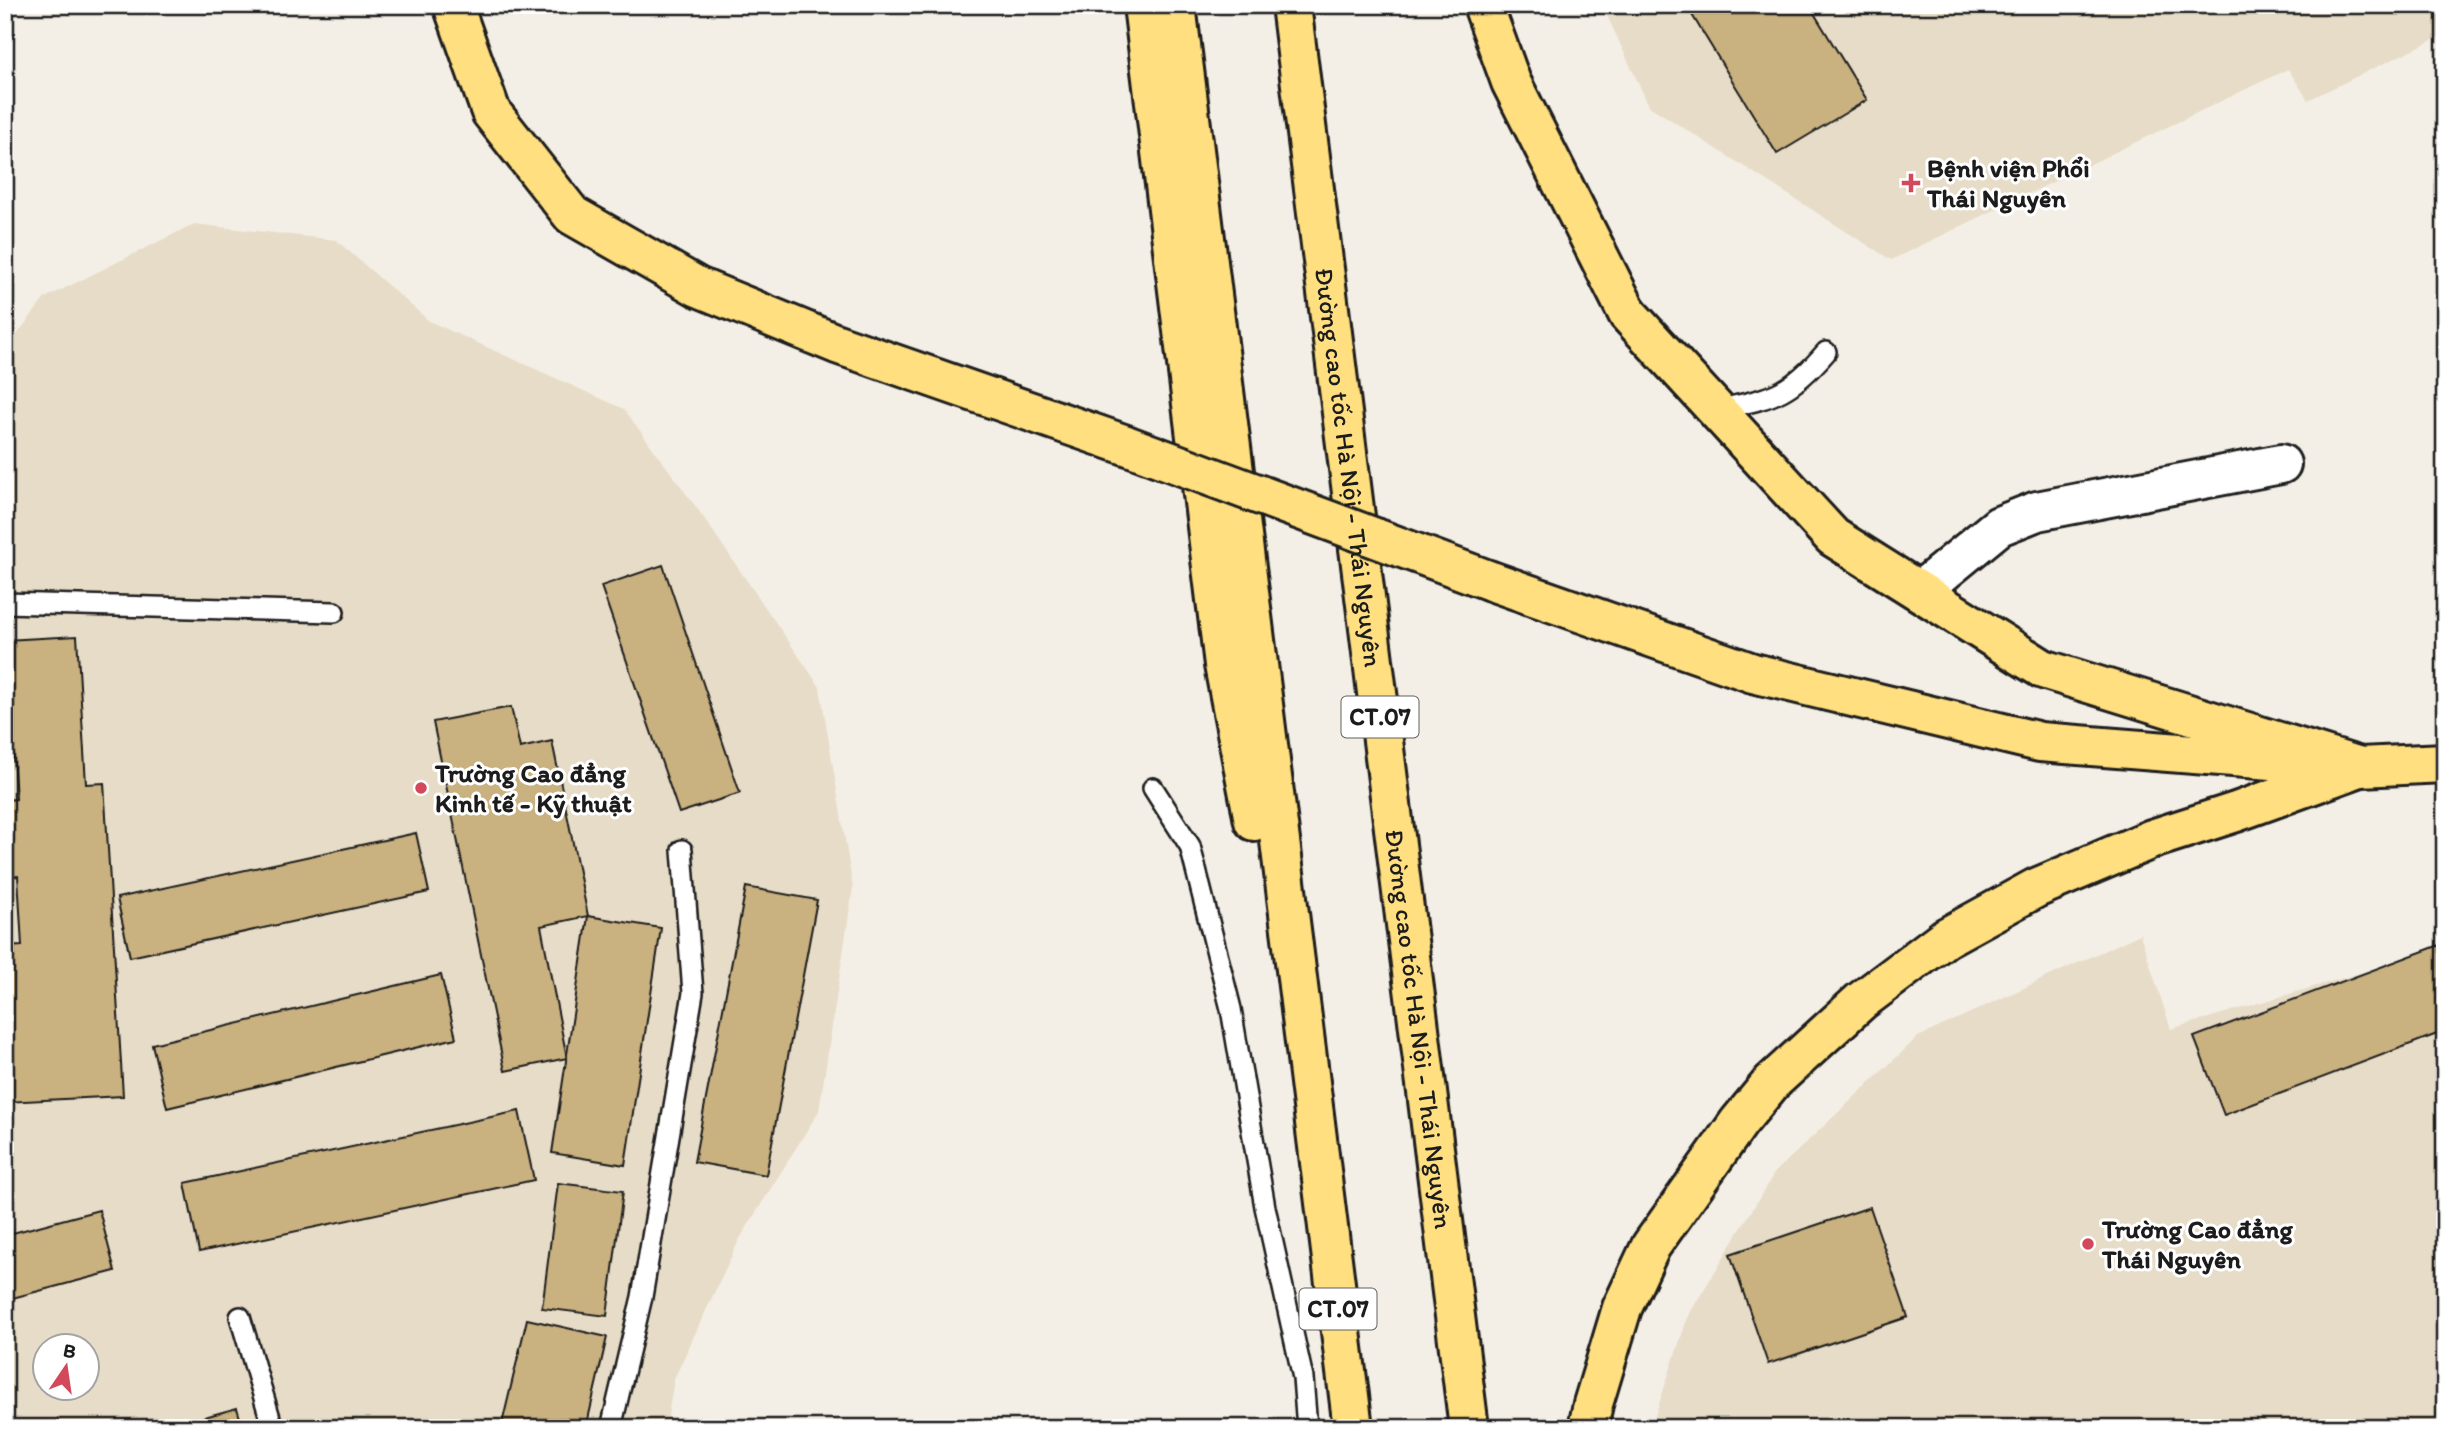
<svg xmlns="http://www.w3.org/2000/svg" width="2450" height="1433" font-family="Itim,sans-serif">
<rect width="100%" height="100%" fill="#f4efe6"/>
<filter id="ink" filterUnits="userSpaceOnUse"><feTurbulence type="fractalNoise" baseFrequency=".0143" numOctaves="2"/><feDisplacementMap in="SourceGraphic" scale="14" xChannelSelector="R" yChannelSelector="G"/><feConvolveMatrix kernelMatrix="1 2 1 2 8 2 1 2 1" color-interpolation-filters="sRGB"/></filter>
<g filter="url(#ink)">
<!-- built -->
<g fill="#e7dcc7" fill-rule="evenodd">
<polygon points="1602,5 2445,5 2445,34 2308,100 2288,69 1891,260 1649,106"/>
<path d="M194 224 336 240 429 321 624 409 699 511 820 687 853 888 819 1111 739 1240 674 1379 666 1428H5V350L45 298ZM46 1346H88V1388H46Z"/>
<polygon points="2140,934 2171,1029 2445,948 2445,1428 1651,1428 1688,1316 1775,1172 1918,1037"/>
</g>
<!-- building -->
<g fill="#c9b180" stroke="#1c1c1c" stroke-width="2">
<polygon points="1686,5 1809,5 1867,100 1777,154"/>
<polygon points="663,565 740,793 679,813 601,586"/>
<polygon points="77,636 86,784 104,783 123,1096 5,1102 5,947 22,946 18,876 5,877 5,800 16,799 10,711 5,711 5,640"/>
<polygon points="511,707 520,748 552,741 588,916 541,926 567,1058 505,1071 433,722"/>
<polygon points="416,833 429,892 130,957 117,898"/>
<polygon points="746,887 817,900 766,1175 694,1162"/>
<polygon points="588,916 661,928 625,1165 552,1153"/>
<polygon points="2445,943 2445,1031 2224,1115 2194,1037"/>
<polygon points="441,975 456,1038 167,1108 152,1044"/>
<polygon points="519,1111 534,1180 199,1252 185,1183"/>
<polygon points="558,1183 623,1191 607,1316 542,1308"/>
<polygon points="1870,1207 1908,1317 1768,1364 1730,1254"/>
<polygon points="99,1210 115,1271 5,1300 5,1235"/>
<polygon points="527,1319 607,1337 586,1428 501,1428"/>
<polygon points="237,1408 243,1428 165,1428"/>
</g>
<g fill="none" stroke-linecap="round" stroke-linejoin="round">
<!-- lane casing -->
<g stroke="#1c1c1c" stroke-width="24">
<g id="lane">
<path d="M1717 410C1772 397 1787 397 1826 352"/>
<polyline points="5,603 334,612"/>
<polyline points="1153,788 1190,846 1231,1009 1265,1207 1303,1378 1307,1428"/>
<polyline points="240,1317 273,1428"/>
<polyline points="611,1428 642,1297 693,993 682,850"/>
</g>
</g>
<!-- street casing -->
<g stroke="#1c1c1c" stroke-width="44">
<polyline id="street" points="1920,591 1999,526 2037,511 2281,464"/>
</g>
<!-- highway casing -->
<g stroke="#1c1c1c" stroke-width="44">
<g id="highway">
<polyline points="453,5 491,112 572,215 698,287 837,344 1126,445"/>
<polyline points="1143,5 1224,665 1254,821"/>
<polyline points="1176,5 1353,1428"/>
<path id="s1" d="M1291 5 1469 1428"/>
<polyline points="1483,5 1511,82 1628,314 1833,537 2043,669 2360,767"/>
<polyline points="1491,581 1753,673 2040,742 2360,767 2445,763"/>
<polyline points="1588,1428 1593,1404 1622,1308 1651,1246 1739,1122 1772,1082 1861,1001 1945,938 2036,888 2152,839 2236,812 2360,767"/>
</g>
</g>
<!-- lane -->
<use href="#lane" stroke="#fff" stroke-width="19"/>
<!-- street -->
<use href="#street" stroke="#fff" stroke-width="38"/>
<!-- highway -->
<use href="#highway" stroke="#ffdf80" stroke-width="38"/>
<!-- highway-bridge casing -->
<g stroke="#1c1c1c" stroke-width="44" stroke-linecap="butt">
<polyline id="highway-bridge" points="1126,445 1491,581"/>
</g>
<!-- highway-bridge -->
<use href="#highway-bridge" stroke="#ffdf80" stroke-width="38"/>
</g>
</g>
<!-- markers -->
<g fill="#d1495b" stroke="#fff" stroke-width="2.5">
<path d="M1907.5 172.5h7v7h7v7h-7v7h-7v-7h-7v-7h7z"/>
<circle cx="421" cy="788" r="7"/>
<circle cx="2088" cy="1244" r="7"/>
</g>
<g text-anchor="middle" stroke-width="6" stroke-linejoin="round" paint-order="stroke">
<!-- shield labels -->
<g fill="#fff" stroke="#606060" stroke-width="2">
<rect x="1341.5" y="696.5" width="77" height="41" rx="5"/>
<rect x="1299.5" y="1288.5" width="77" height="41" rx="5"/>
</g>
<g font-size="24" font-weight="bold" fill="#1c1c1c">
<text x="1380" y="725">CT.07</text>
<text x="1338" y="1317">CT.07</text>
</g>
<!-- poi labels -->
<g font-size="26" font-weight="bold" fill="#1c1c1c" stroke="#fff" text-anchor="start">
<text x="1927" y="177">Bệnh viện Phổi<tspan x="1927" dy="30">Thái Nguyên</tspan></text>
<text x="435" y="782">Trường Cao đẳng<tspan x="435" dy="30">Kinh tế - Kỹ thuật</tspan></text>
<text x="2102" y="1238">Trường Cao đẳng<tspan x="2102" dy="30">Thái Nguyên</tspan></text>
</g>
<!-- street labels -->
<g font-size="26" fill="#1c1c1c" stroke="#fff">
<text dy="9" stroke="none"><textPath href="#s1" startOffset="466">Đường cao tốc Hà Nội - Thái Nguyên</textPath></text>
<text dy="9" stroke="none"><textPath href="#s1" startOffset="1032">Đường cao tốc Hà Nội - Thái Nguyên</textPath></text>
</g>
</g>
<!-- margin -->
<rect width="2450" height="1433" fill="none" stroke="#fff" stroke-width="28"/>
<rect x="14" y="14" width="2422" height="1405" fill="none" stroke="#1c1c1c" stroke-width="2.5" filter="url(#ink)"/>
<!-- north arrow -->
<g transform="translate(66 1367) rotate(13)"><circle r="33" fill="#ffffff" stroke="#a4a4a4" stroke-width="2"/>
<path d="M0-5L12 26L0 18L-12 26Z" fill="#d1495b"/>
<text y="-10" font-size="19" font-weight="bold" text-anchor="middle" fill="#1c1c1c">B</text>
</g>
</svg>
